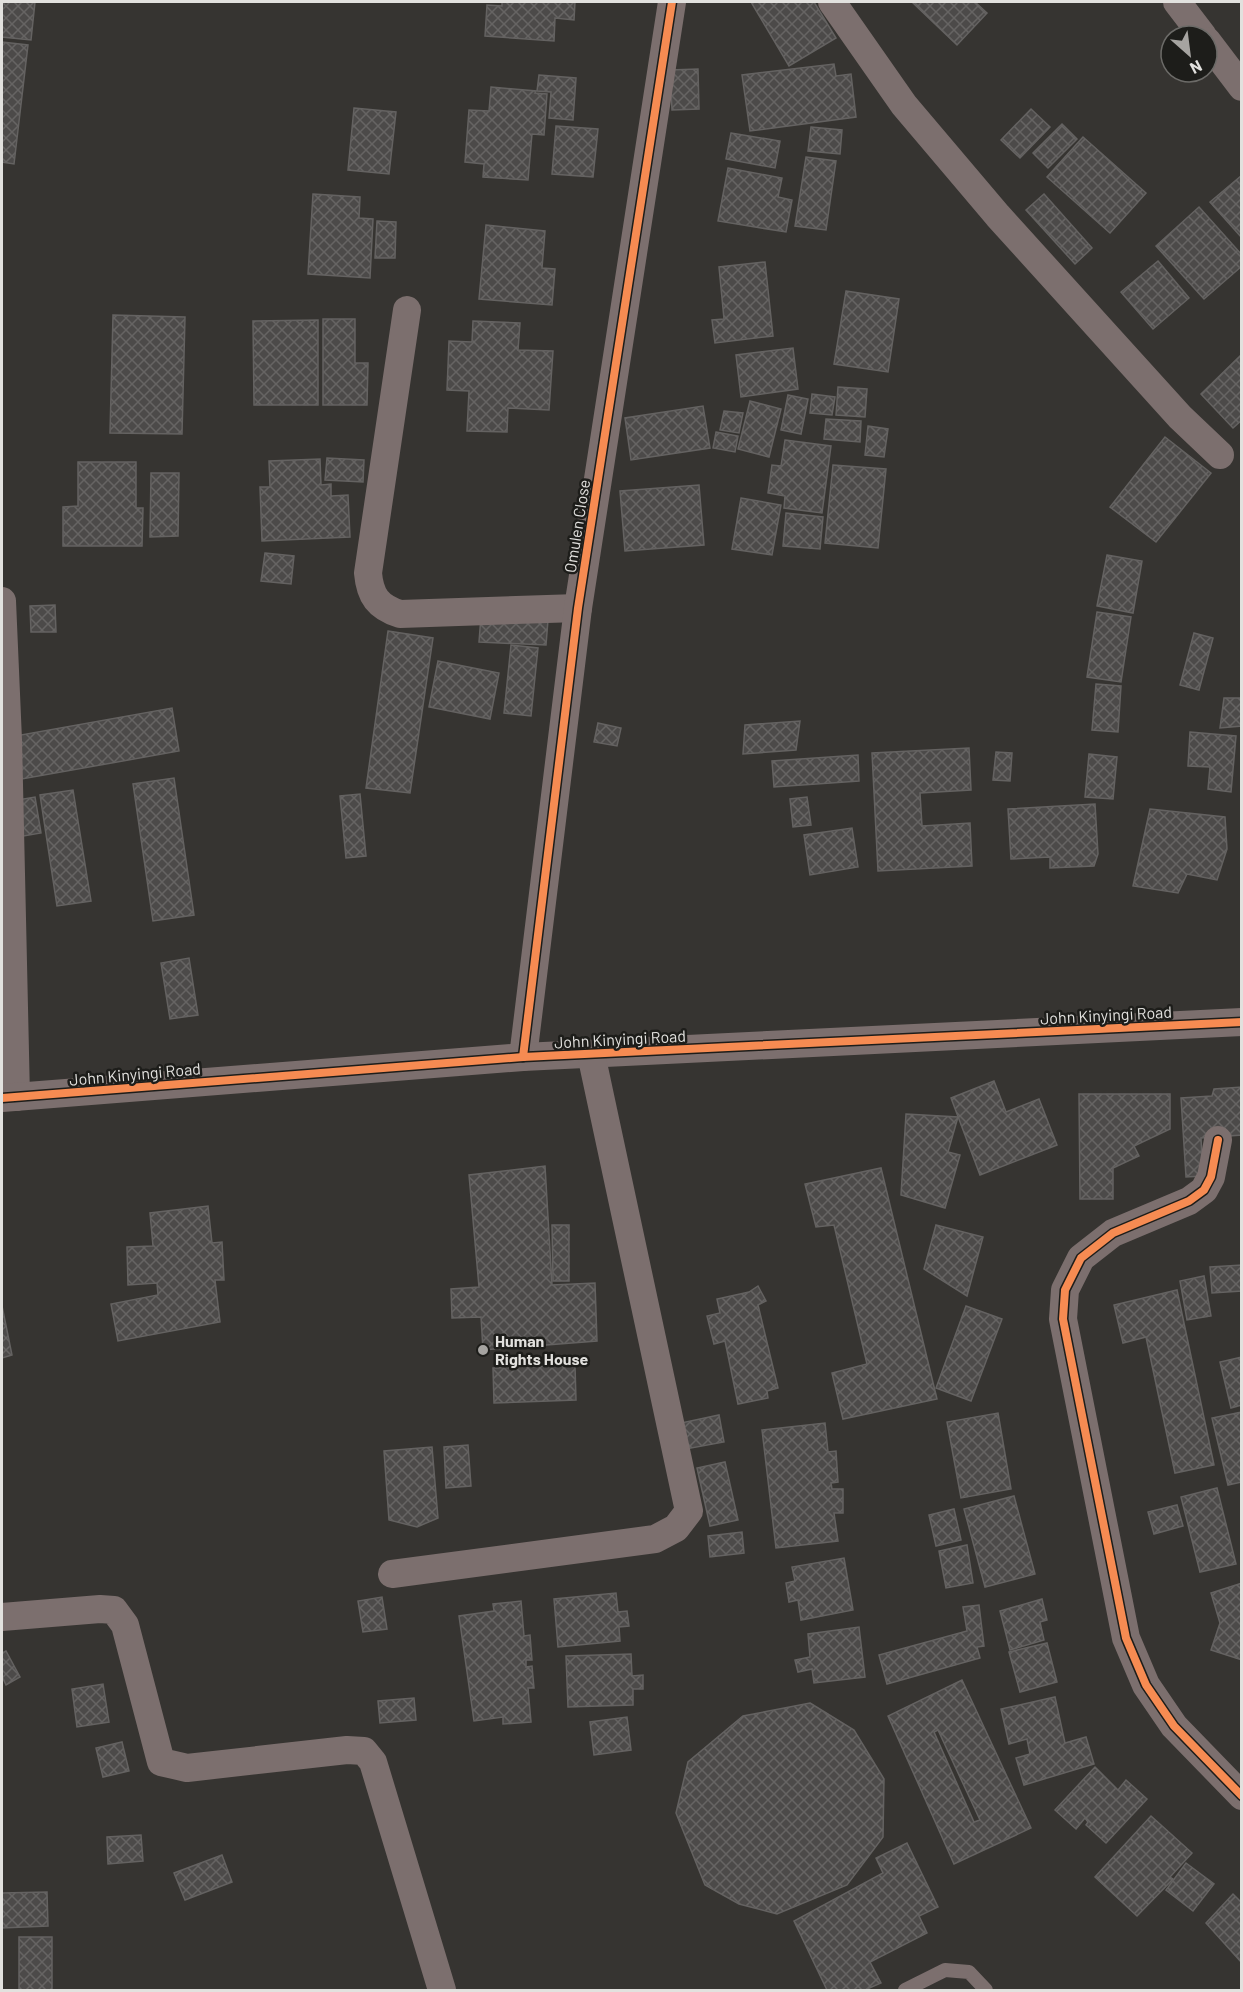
<svg xmlns="http://www.w3.org/2000/svg" width="1243" height="1992" font-family="Barlow,sans-serif">
<defs>
<pattern id="building-cross-hatch" width="8" height="8" patternUnits="userSpaceOnUse" patternTransform="scale(1.5)"><rect width="8" height="8" fill="#4c4a49"/><path d="M0 0l8 8M0 8l8-8" fill="none" stroke="#666463"/></pattern>
</defs>
<rect width="100%" height="100%" fill="#363431"/>
<!-- building -->
<g fill="url(#building-cross-hatch)" stroke="#646261" stroke-width="1.5" fill-rule="evenodd">
<polygon points="2,2 35,2 31,40 2,37"/>
<polygon points="502,2 575,2 574,20 555,18 554,41 485,36 487,5 502,6"/>
<polygon points="751,2 814,2 836,38 789,66"/>
<polygon points="912,2 975,2 987,13 957,45"/>
<polygon points="2,42 28,45 14,164 2,162"/>
<polygon points="834,64 836,76 851,74 856,117 750,131 742,75"/>
<polygon points="698,69 699,109 672,110 670,70"/>
<polygon points="539,75 576,78 573,120 549,118 551,92 537,91"/>
<polygon points="491,87 536,91 535,93 547,94 544,135 532,134 528,180 483,177 484,164 465,162 469,110 489,111"/>
<polygon points="354,108 396,112 389,174 348,170"/>
<polygon points="1031,109 1050,127 1020,158 1001,140"/>
<polygon points="1062,124 1077,139 1048,168 1033,153"/>
<polygon points="556,126 598,129 593,177 552,174"/>
<polygon points="811,127 842,130 840,154 808,151"/>
<polygon points="731,133 780,141 775,168 726,159"/>
<polygon points="1083,137 1146,193 1110,233 1047,177"/>
<polygon points="806,157 836,161 826,230 795,226"/>
<polygon points="728,168 782,178 778,197 792,200 786,232 718,221"/>
<polygon points="1242,175 1242,238 1210,202"/>
<polygon points="313,194 360,197 359,218 373,219 370,278 308,274"/>
<polygon points="1044,194 1092,248 1075,264 1026,210"/>
<polygon points="1199,207 1242,255 1242,266 1204,299 1156,246"/>
<polygon points="377,221 396,222 395,258 375,258"/>
<polygon points="486,225 545,231 542,268 555,269 552,305 479,299"/>
<polygon points="1158,261 1189,298 1153,329 1121,292"/>
<polygon points="765,262 773,336 715,343 712,320 724,319 719,267"/>
<polygon points="846,291 899,299 888,372 834,364"/>
<polygon points="113,315 185,317 182,434 110,433"/>
<polygon points="323,319 355,319 355,363 368,363 367,405 323,405"/>
<polygon points="318,320 318,405 254,405 253,321"/>
<polygon points="473,321 520,323 518,350 553,351 549,410 508,408 507,432 467,431 469,391 447,390 449,341 472,342"/>
<polygon points="793,348 798,389 741,397 736,355"/>
<polygon points="1241,355 1242,420 1233,428 1201,394"/>
<polygon points="838,387 867,389 865,417 836,415"/>
<polygon points="812,394 835,397 832,415 810,413"/>
<polygon points="788,395 808,399 801,434 781,430"/>
<polygon points="750,401 781,409 769,457 738,449"/>
<polygon points="703,406 710,448 631,460 625,418"/>
<polygon points="724,411 743,413 739,433 720,430"/>
<polygon points="826,419 861,421 860,442 824,439"/>
<polygon points="868,426 888,429 884,457 865,455"/>
<polygon points="716,432 738,436 735,452 713,448"/>
<polygon points="1165,437 1211,473 1156,542 1110,507"/>
<polygon points="785,440 831,446 822,513 784,508 785,496 768,493 772,465 781,466"/>
<polygon points="327,458 364,460 363,482 325,480"/>
<polygon points="320,459 321,485 331,484 331,496 348,495 350,537 262,541 260,487 270,487 269,461"/>
<polygon points="78,462 136,462 136,508 143,508 142,546 63,546 63,507 78,506"/>
<polygon points="833,465 886,469 878,548 825,543"/>
<polygon points="151,473 179,473 178,536 150,537"/>
<polygon points="699,485 704,545 625,551 620,491"/>
<polygon points="741,498 781,505 772,555 732,549"/>
<polygon points="786,513 823,517 820,549 783,546"/>
<polygon points="265,553 294,556 291,584 261,581"/>
<polygon points="1107,555 1142,561 1133,613 1097,606"/>
<polygon points="55,605 56,632 31,632 30,606"/>
<polygon points="1097,612 1131,617 1121,682 1087,677"/>
<polygon points="481,616 548,620 546,645 479,642"/>
<polygon points="388,631 433,638 410,793 366,788"/>
<polygon points="1194,633 1213,638 1199,690 1180,685"/>
<polygon points="511,645 538,648 531,716 504,713"/>
<polygon points="438,661 499,673 490,719 429,707"/>
<polygon points="1096,684 1121,686 1118,732 1092,730"/>
<polygon points="1224,698 1242,698 1242,726 1220,728"/>
<polygon points="172,708 179,751 22,779 15,736"/>
<polygon points="800,721 796,750 743,754 745,725"/>
<polygon points="598,723 621,728 617,746 594,742"/>
<polygon points="1190,732 1236,736 1231,792 1208,789 1210,767 1188,766"/>
<polygon points="969,748 971,790 920,793 922,826 970,823 972,866 878,871 872,753"/>
<polygon points="996,752 1012,753 1010,781 993,780"/>
<polygon points="1089,754 1117,757 1113,799 1085,797"/>
<polygon points="858,755 859,781 774,787 772,761"/>
<polygon points="174,778 194,915 153,921 133,784"/>
<polygon points="73,790 91,901 57,906 40,795"/>
<polygon points="360,794 366,856 346,858 340,796"/>
<polygon points="35,797 41,833 18,837 11,801"/>
<polygon points="807,797 811,825 793,827 790,799"/>
<polygon points="1095,804 1098,854 1094,866 1050,868 1050,857 1011,859 1008,809"/>
<polygon points="1150,809 1225,817 1227,849 1217,880 1187,874 1178,893 1133,886"/>
<polygon points="852,828 858,867 810,875 804,835"/>
<polygon points="189,958 198,1015 170,1019 161,963"/>
<polygon points="994,1081 1006,1112 1039,1099 1057,1145 980,1175 951,1098"/>
<polygon points="1242,1087 1242,1135 1201,1138 1203,1176 1186,1177 1181,1098 1212,1096 1214,1089"/>
<polygon points="1079,1094 1170,1094 1170,1129 1134,1146 1139,1156 1113,1168 1113,1199 1080,1199"/>
<polygon points="906,1114 958,1117 948,1152 960,1155 945,1208 901,1195"/>
<polygon points="545,1166 552,1285 595,1283 597,1341 483,1350 481,1317 452,1318 451,1289 479,1287 469,1175"/>
<polygon points="881,1168 937,1399 843,1419 832,1373 867,1364 834,1225 816,1227 805,1184"/>
<polygon points="208,1206 212,1243 222,1242 224,1280 215,1280 220,1322 118,1341 111,1304 158,1295 157,1283 128,1285 127,1247 153,1246 150,1213"/>
<polygon points="552,1225 569,1225 569,1281 553,1281"/>
<polygon points="936,1225 983,1237 967,1296 924,1269"/>
<polygon points="1242,1265 1242,1291 1212,1293 1210,1267"/>
<polygon points="1204,1276 1211,1316 1187,1320 1180,1281"/>
<polygon points="758,1286 766,1301 758,1305 778,1388 767,1391 768,1398 738,1404 725,1341 714,1344 707,1316 720,1313 717,1299 749,1292"/>
<polygon points="1177,1290 1214,1465 1175,1473 1146,1337 1123,1343 1114,1305"/>
<polygon points="2,1306 12,1355 2,1358"/>
<polygon points="966,1306 1002,1319 971,1401 936,1388"/>
<polygon points="1242,1357 1242,1405 1231,1408 1220,1362"/>
<polygon points="575,1365 576,1400 494,1403 493,1368"/>
<polygon points="1242,1412 1242,1482 1228,1485 1212,1418"/>
<polygon points="998,1413 1011,1489 961,1498 947,1422"/>
<polygon points="719,1415 724,1442 686,1449 681,1423"/>
<polygon points="825,1423 828,1452 836,1451 838,1482 831,1483 832,1489 843,1489 843,1513 834,1513 838,1541 776,1548 762,1430"/>
<polygon points="468,1445 471,1486 446,1488 444,1447"/>
<polygon points="432,1447 438,1518 417,1527 389,1520 384,1451"/>
<polygon points="725,1462 738,1520 710,1526 697,1468"/>
<polygon points="1217,1488 1236,1564 1200,1572 1181,1497"/>
<polygon points="1014,1496 1035,1574 985,1587 964,1509"/>
<polygon points="1177,1505 1183,1526 1154,1534 1148,1512"/>
<polygon points="954,1509 961,1540 936,1546 929,1515"/>
<polygon points="742,1532 744,1553 710,1557 708,1536"/>
<polygon points="967,1545 973,1583 946,1588 939,1551"/>
<polygon points="844,1558 853,1610 801,1620 798,1600 789,1602 786,1583 795,1581 792,1567"/>
<polygon points="1242,1583 1242,1660 1211,1650 1220,1623 1211,1593"/>
<polygon points="616,1593 618,1612 627,1611 629,1626 619,1627 620,1641 558,1647 554,1599"/>
<polygon points="382,1597 387,1629 363,1632 358,1601"/>
<polygon points="1042,1599 1047,1620 1040,1622 1044,1640 1010,1650 1000,1611"/>
<polygon points="521,1601 524,1636 530,1635 532,1660 526,1660 526,1667 532,1666 534,1688 528,1688 531,1722 503,1724 503,1717 474,1721 459,1616 494,1611 493,1604"/>
<polygon points="979,1605 984,1646 977,1647 980,1658 887,1684 879,1655 967,1631 963,1607"/>
<polygon points="859,1627 865,1677 814,1683 812,1669 798,1672 795,1660 810,1657 808,1634"/>
<polygon points="1047,1643 1057,1682 1020,1692 1009,1652"/>
<polygon points="6,1651 20,1677 6,1685 2,1676 2,1653"/>
<polygon points="631,1654 632,1676 643,1675 643,1689 633,1689 633,1705 568,1707 566,1656"/>
<path d="M962 1680 1031 1828 954 1864 888 1716ZM938 1730 980 1820 974 1822 934 1732Z"/>
<polygon points="103,1684 109,1722 77,1727 72,1689"/>
<polygon points="1055,1697 1065,1743 1086,1737 1094,1764 1024,1785 1016,1758 1030,1754 1027,1739 1009,1744 1001,1709"/>
<polygon points="414,1698 416,1720 380,1723 378,1701"/>
<polygon points="810,1703 854,1730 884,1779 883,1837 847,1885 777,1914 739,1904 705,1885 676,1813 688,1762 743,1716"/>
<polygon points="627,1717 631,1750 594,1755 590,1722"/>
<polygon points="122,1742 129,1771 103,1777 96,1748"/>
<polygon points="1095,1767 1118,1790 1126,1780 1147,1799 1106,1843 1086,1825 1088,1822 1085,1818 1076,1829 1055,1810"/>
<polygon points="1151,1816 1192,1853 1170,1877 1173,1879 1137,1916 1095,1877"/>
<polygon points="141,1835 143,1861 108,1864 107,1837"/>
<polygon points="907,1843 938,1907 919,1916 927,1933 870,1962 881,1983 865,1990 827,1990 794,1921 883,1873 876,1858"/>
<polygon points="222,1855 232,1882 185,1900 174,1873"/>
<polygon points="1186,1863 1214,1884 1193,1911 1166,1890"/>
<polygon points="47,1892 48,1926 2,1928 2,1893"/>
<polygon points="1233,1894 1242,1903 1242,1963 1206,1923"/>
<rect x="19" y="1937" width="33" height="53"/>
</g>
<g fill="none" stroke-linecap="round" stroke-linejoin="round">
<!-- lane -->
<polyline stroke="#7c6f6e" stroke-width="14" points="905,1990 945,1970 969,1972 986,1990"/>
<!-- street -->
<g stroke="#7c6f6e" stroke-width="28">
<polyline points="832,2 904,105 998,216 1180,417 1220,455"/>
<polyline points="1177,2 1203,36"/>
<polyline points="1207,41 1242,87"/>
<path d="M407 310 368 573C370 596 378 607 400 614L578 608"/>
<polyline points="2,601 8,740 16,1097"/>
<polyline points="523,1057 578,608 672,2"/>
<polyline points="2,1098 523,1057 1242,1022"/>
<polyline points="1218,1140 1211,1177 1204,1190 1189,1201 1113,1233 1081,1258 1065,1290 1063,1319 1126,1638 1146,1685 1174,1726 1242,1796"/>
<polyline points="392,1574 655,1539 676,1528 689,1511 591,1054"/>
<polyline points="2,1617 100,1609 114,1610 125,1625 161,1762 187,1768 347,1750 364,1751 373,1762 442,1990"/>
</g>
<!-- cycleway casing -->
<g stroke="#1d1d1a" stroke-width="11">
<g id="cycleway">
<polyline points="523,1057 578,608 672,2"/>
<polyline points="2,1098 523,1057 1242,1022"/>
<polyline points="1218,1140 1211,1177 1204,1190 1189,1201 1113,1233 1081,1258 1065,1290 1063,1319 1126,1638 1146,1685 1174,1726 1242,1796"/>
</g>
</g>
<!-- cycleway -->
<use href="#cycleway" stroke="#f68b52" stroke-width="8"/>
</g>
<!-- markers -->
<circle fill="#a6a4a1" stroke="#1d1d1a" stroke-width="2" cx="483" cy="1350" r="6"/>
<g text-anchor="middle" stroke-width="5" stroke-linejoin="round" paint-order="stroke">
<!-- street labels -->
<g font-size="16" fill="#e2e1de" stroke="#1d1d1a">
<text transform="translate(577 526) rotate(-81)" y="6">Omulen Close</text>
<text transform="translate(1106 1015) rotate(-3)" y="6">John Kinyingi Road</text>
<text transform="translate(620 1039) rotate(-3)" y="6">John Kinyingi Road</text>
<text transform="translate(135 1074) rotate(-5)" y="6">John Kinyingi Road</text>
</g>
<!-- poi labels -->
<g font-size="16" font-weight="bold" fill="#e2e1de" stroke="#1d1d1a" text-anchor="start">
<text x="495" y="1347">Human<tspan x="495" dy="18">Rights House</tspan></text>
</g>
</g>
<!-- border -->
<rect width="1243" height="1992" fill="none" stroke="#e2e1de" stroke-width="6"/>
<!-- north arrow -->
<g transform="translate(1189 54) rotate(152)"><circle r="28" fill="#1d1d1a" stroke="#6c6b68" stroke-width="1.5"/>
<path d="M0-4.5L10 22L0 15L-10 22Z" fill="#a6a4a1"/>
<text y="-9" font-size="16" font-weight="bold" text-anchor="middle" fill="#e2e1de">N</text>
</g>
</svg>
